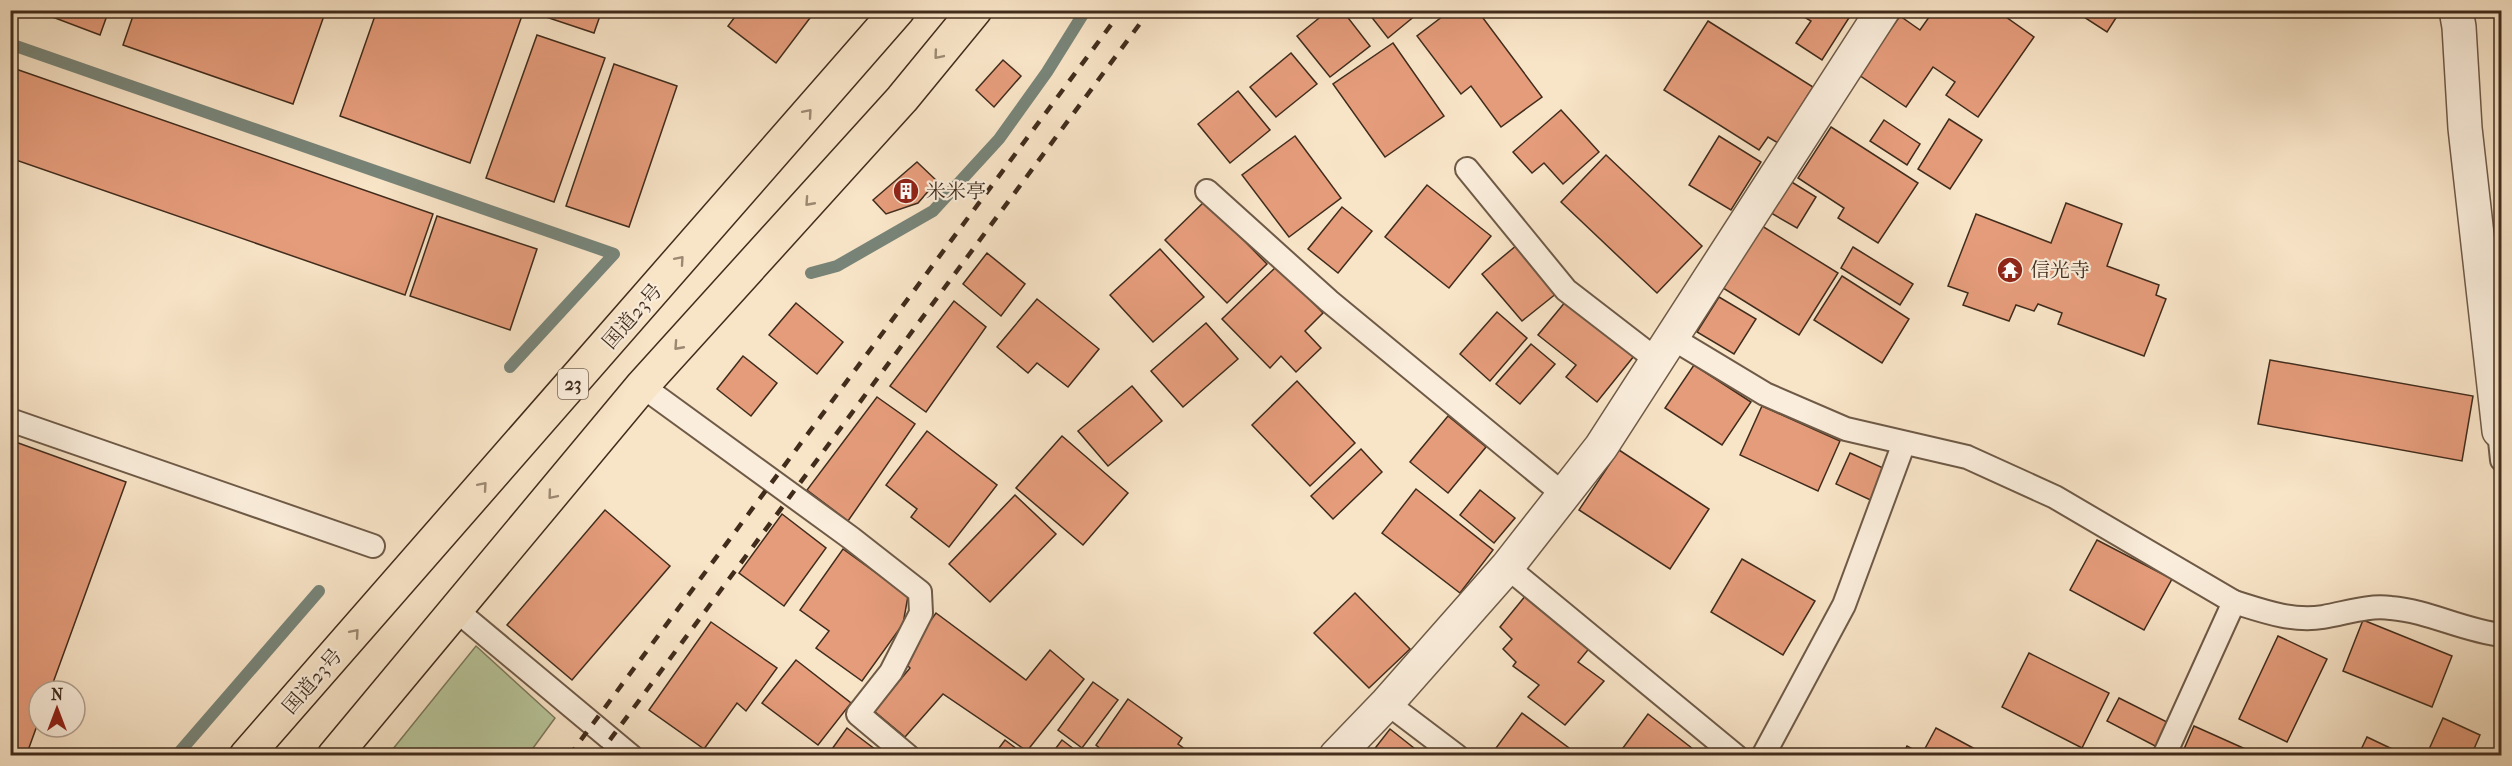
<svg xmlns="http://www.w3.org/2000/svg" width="2512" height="766" font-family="'IM FELL French Canon','Noto Serif JP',serif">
<rect width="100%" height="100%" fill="#f8e4c7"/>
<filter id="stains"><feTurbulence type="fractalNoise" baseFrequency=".00333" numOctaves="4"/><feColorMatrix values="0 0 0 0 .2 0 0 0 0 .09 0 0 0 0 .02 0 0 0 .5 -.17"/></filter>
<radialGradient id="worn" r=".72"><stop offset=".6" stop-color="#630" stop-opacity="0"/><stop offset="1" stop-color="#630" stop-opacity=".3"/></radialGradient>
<!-- grass -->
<polygon fill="#b7c59a" stroke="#7c785b" stroke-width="1.5" points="476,646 555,718 528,755 388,755"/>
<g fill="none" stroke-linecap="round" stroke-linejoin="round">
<!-- stream -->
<g stroke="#788478" stroke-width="12">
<polyline points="10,44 614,254 510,367"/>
<polyline points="811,273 837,266 933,211 999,139 1047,72 1085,11"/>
<polyline points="176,756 319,591"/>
</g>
</g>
<!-- building -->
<g fill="#e59c7b" stroke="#412c1c" stroke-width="1.5">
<polygon points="34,10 109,10 100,35"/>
<polygon points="135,10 326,10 293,104 123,45"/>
<polygon points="377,10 524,10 470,163 340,116"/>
<polygon points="538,10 602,10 594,33 537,14"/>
<polygon points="740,10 816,10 776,63 728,26"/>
<polygon points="1329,10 1342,10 1370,46 1330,77 1297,36"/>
<polygon points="1366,10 1422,10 1388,38"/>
<polygon points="1451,10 1477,10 1542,97 1501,127 1471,86 1461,94 1417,36"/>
<polygon points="1801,10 1854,10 1822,60 1796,43 1811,21 1799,14"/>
<polygon points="1934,10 1996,10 2034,37 1978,117 1946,95 1955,82 1933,67 1906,107 1859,75 1900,16 1920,30"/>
<polygon points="2073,10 2121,10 2107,32"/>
<polygon points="1708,21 1813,87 1778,143 1768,137 1759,150 1664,90"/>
<polygon points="537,35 605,58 554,202 486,178"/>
<polygon points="1393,43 1444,116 1385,157 1333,84"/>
<polygon points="1291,53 1317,84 1276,117 1250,87"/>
<polygon points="1003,60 1021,76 994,107 976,90"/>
<polygon points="614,64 677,86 629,227 566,206"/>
<polygon points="10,67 433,214 405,295 10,158"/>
<polygon points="1238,91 1270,130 1230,163 1198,124"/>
<polygon points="1561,110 1599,152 1563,184 1544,163 1532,173 1513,152"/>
<polygon points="1949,119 1982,140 1950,189 1918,169"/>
<polygon points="1884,120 1920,144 1907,165 1870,141"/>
<polygon points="1831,127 1918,183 1878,243 1838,218 1844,208 1798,178"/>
<polygon points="1295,136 1341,198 1289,237 1242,175"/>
<polygon points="1719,136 1761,162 1731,210 1689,185"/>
<polygon points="1606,155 1702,246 1657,293 1561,202"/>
<polygon points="917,162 937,181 918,203 886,214 873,200"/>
<polygon points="1790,181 1816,197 1797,228 1771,213"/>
<polygon points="1427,185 1491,236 1449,288 1385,237"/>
<polygon points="1205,201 1267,264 1227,303 1165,240"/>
<polygon points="2066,203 2122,224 2107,266 2159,285 2156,295 2166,299 2144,356 2058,324 2062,313 2038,304 2034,311 2016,305 2009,321 1963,305 1968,293 1948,286 1976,214 2051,243"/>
<polygon points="1342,207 1372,231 1338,273 1308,249"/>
<polygon points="437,216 537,249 510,330 410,296"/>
<polygon points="1762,226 1838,273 1799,335 1723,288"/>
<polygon points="1517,245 1557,293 1522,321 1482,274"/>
<polygon points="1853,247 1913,284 1900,305 1841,268"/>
<polygon points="1160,249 1204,297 1153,342 1110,295"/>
<polygon points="987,253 1025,284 1001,316 963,284"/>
<polygon points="1277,266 1323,313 1305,331 1321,348 1296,372 1281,356 1270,368 1222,319"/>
<polygon points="1842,276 1909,319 1882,363 1814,320"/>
<polygon points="1719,297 1756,319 1734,354 1697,332"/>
<polygon points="1037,299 1099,349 1068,387 1037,363 1028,373 997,347"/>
<polygon points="954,301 986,327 926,412 890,386"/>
<polygon points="1566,301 1634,356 1597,402 1566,377 1576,365 1538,335"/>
<polygon points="796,303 843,342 817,374 769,335"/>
<polygon points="1497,312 1527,338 1490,381 1460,354"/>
<polygon points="1206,323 1238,359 1183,407 1151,371"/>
<polygon points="1531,344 1555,364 1520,404 1496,384"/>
<polygon points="743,356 777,383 751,416 717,389"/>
<polygon points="2270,360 2473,396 2462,461 2258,424"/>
<polygon points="1694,365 1751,402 1722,445 1665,408"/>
<polygon points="1297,381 1355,443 1310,486 1252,425"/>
<polygon points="1132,386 1162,421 1108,466 1078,431"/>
<polygon points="877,397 915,424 848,521 807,490"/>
<polygon points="1762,406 1840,441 1818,491 1740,455"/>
<polygon points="1448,416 1486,447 1448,493 1410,462"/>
<polygon points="927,431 997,485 949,547 911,517 917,509 886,485"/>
<polygon points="1062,436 1128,493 1083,545 1016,488"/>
<polygon points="10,440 126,482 50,691 39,691 39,720 26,756 10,756"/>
<polygon points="1361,449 1382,472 1333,519 1311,496"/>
<polygon points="1619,450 1709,509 1670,569 1579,510"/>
<polygon points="1850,453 1892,472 1877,503 1836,484"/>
<polygon points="1416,489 1493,550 1460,593 1382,533"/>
<polygon points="1480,490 1515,518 1494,543 1460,515"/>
<polygon points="1015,495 1056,534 990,602 949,564"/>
<polygon points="605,510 670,566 572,680 507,625"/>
<polygon points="782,514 826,548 784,606 739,573"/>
<polygon points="2097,540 2172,579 2144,630 2070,590"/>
<polygon points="843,549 908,596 903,624 862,681 816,648 829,631 800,610"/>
<polygon points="1742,559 1815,601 1783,655 1711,612"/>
<polygon points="1355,593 1410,649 1369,688 1314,633"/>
<polygon points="1526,595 1592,645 1578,662 1604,681 1565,725 1528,697 1539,685 1513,666 1516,662 1503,649 1512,639 1500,627"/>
<polygon points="936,613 1026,680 1050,650 1084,679 1027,751 943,694 905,737 874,711 910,668 902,660"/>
<polygon points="2363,620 2452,656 2432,707 2343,671"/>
<polygon points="711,622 777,668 746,711 737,703 704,749 649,710"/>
<polygon points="2278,636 2327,659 2287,742 2239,719"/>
<polygon points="2029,653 2109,693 2082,748 2002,707"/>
<polygon points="796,660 851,703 818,745 762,703"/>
<polygon points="1093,682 1118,700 1082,748 1058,730"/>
<polygon points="2119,698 2171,724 2159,748 2107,721"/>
<polygon points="1128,699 1182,738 1178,744 1195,756 1109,756 1096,745"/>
<polygon points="1522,713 1569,748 1564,756 1498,756 1493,752"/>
<polygon points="1648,714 1702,756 1617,756"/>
<polygon points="2443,718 2480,735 2471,756 2426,756"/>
<polygon points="2194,726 2261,756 2181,756"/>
<polygon points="847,728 884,756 827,756"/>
<polygon points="1936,728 1988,756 1902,756 1907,746 1922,754"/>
<polygon points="1390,729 1424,756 1369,756"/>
<polygon points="2367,737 2407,756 2358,756"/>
<polygon points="1005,740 1026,756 993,756"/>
<polygon points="1062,740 1083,756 1050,756"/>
</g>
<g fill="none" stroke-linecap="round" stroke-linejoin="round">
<!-- lane casing -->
<g stroke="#6f5a47" stroke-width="26">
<g id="lane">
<polyline points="1467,169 1566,290 1658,361"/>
<polyline points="1207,191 1329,301 1563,494"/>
<polyline points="1672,338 1765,394 1846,429 1967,457 2055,497 2234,602"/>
<polyline points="642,386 851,538 920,592 921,613 891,672 858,714 908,756"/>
<polyline points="10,420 373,546"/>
<polyline points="2499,431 2502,460"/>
<polyline points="1507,567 1736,756"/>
<polyline points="456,610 631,756"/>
<polyline points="1387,703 1457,756"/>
<polyline points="1763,756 1844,605 1904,443"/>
<path d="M2164 756 2234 602C2263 611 2292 622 2323 617 2347 613 2367 605 2391 608 2429 611 2464 631 2502 635"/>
</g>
</g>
<!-- street casing -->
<g stroke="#6f5a47" stroke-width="36">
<g id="street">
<polyline points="2456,10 2459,27 2465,128 2496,404 2499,431 2502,431"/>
<polyline points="1336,756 1387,703 1507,567 1601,447 1883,10"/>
</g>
</g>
<!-- highway casing -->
<g stroke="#412c1c" stroke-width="36">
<g id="highway">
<polyline points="246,756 898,10"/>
<polyline points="334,756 642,386 902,99 975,10"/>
</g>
</g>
<!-- lane -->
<use href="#lane" stroke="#faeddb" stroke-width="22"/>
<!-- street -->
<use href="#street" stroke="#faeddb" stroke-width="33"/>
<!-- highway -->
<use href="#highway" stroke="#f8e4c7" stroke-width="33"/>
<!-- rail -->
<g stroke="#412c1c" stroke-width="4.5" stroke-dasharray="10 10" stroke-linecap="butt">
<polyline points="569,756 1122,10"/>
<polyline points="598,756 1150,10"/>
</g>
</g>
<!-- one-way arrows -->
<defs><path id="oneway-chevron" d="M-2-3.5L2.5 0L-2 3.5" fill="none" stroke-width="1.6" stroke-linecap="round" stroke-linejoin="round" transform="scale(1.5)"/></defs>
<g stroke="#9c8872">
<use href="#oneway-chevron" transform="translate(938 55) rotate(130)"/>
<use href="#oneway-chevron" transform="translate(808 113) rotate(-49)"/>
<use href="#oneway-chevron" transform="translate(809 202) rotate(132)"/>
<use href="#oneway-chevron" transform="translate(680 260) rotate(-49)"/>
<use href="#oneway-chevron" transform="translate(678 346) rotate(132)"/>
<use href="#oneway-chevron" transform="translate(483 486) rotate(-49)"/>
<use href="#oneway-chevron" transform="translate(552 495) rotate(130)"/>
<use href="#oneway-chevron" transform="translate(355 633) rotate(-49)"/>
</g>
<!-- icons -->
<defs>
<g id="building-disc" transform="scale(1.35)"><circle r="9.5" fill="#8f2418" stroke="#faeddb"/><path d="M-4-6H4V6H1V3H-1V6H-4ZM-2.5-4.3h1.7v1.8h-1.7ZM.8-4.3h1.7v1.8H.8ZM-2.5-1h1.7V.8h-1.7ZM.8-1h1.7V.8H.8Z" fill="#fff"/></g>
<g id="temple-disc" transform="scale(1.35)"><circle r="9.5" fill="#8f2418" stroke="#faeddb"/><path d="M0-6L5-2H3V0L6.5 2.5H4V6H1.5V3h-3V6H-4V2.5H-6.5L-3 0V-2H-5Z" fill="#fff"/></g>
</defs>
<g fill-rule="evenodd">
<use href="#building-disc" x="906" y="191"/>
<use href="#temple-disc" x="2010" y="270"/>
</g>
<g text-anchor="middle" stroke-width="4.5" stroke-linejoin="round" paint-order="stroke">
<!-- shield labels -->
<rect fill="#faeddb" stroke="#786655" stroke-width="1.5" x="558" y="369" width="30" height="30" rx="4.5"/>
<g font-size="18" font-weight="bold" fill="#412c1c">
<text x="573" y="390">23</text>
</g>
<!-- poi labels -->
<g font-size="20" fill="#412c1c" stroke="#faeddb" text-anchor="start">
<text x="926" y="198">米米亭</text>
<text x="2030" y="277">信光寺</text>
</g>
<!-- street labels -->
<g font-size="20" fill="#412c1c" stroke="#faeddb">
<text transform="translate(632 316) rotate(-49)" y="7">国道23号</text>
<text transform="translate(312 681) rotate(-49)" y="7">国道23号</text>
</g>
</g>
<!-- margin -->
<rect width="2512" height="766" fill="none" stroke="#f8e4c7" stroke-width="36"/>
<rect x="12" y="12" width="2488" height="742" fill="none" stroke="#412c1c" stroke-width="3"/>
<rect x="18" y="18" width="2476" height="730" fill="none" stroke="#412c1c" stroke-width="1.5"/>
<!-- north arrow -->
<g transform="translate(57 709)"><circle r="28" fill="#faeddb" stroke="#b0a08f" stroke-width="1.5"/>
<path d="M0-4.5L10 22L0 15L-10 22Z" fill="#8f2418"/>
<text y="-9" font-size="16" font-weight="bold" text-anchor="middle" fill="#412c1c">N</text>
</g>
<rect width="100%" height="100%" filter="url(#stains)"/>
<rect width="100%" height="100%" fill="url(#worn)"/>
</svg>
